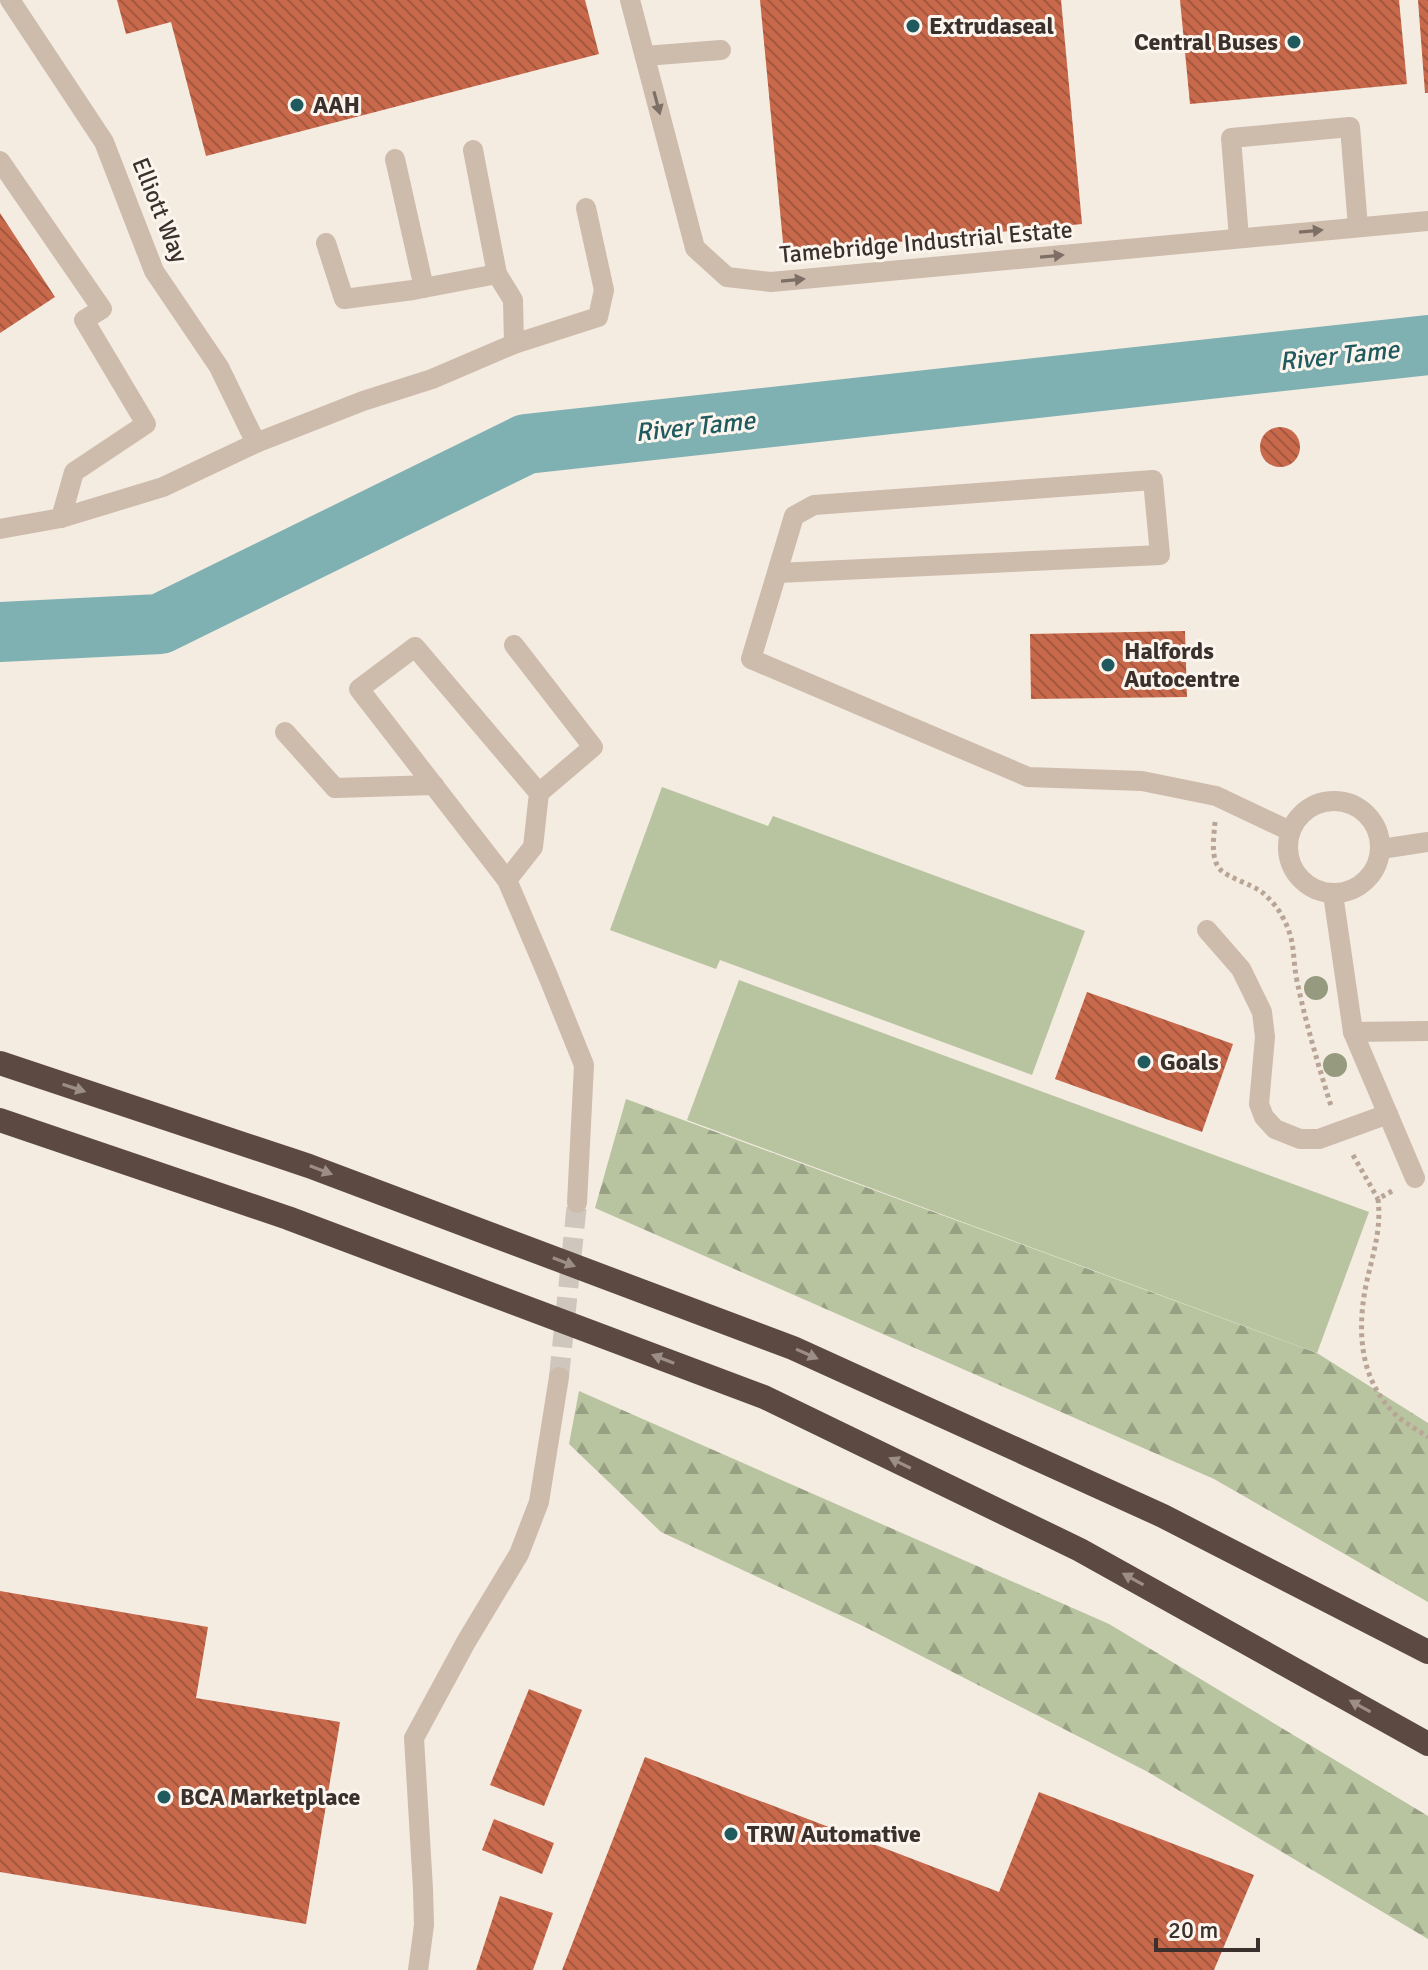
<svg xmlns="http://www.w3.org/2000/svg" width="1428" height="1970" font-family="Signika,sans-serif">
<defs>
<pattern id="forest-firs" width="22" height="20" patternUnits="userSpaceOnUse" patternTransform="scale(2)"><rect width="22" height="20" fill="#b8c4a0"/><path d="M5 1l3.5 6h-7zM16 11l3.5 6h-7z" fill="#97a083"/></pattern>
<pattern id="building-back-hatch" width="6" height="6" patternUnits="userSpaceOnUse" patternTransform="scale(2)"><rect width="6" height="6" fill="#c8694b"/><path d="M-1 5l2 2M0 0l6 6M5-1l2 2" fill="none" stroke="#a4573f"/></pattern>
</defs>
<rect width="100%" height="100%" fill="#f4ebe1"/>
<!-- forest -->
<g fill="url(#forest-firs)">
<polygon points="626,1099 1317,1353 1428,1423 1428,1602 1214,1479 595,1208"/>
<polygon points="579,1391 1109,1624 1428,1816 1428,1939 1148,1772 861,1625 661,1532 569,1444"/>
</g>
<!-- pitch -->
<g fill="#b8c4a0">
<polygon points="662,787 768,826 773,816 1085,931 1032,1075 720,960 716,969 610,930"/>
<polygon points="739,980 1369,1212 1317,1353 687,1120"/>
</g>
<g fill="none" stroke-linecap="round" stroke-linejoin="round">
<!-- river -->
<polyline stroke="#7fb0b2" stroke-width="60" points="0,632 160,624 526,444 1428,345"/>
</g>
<!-- building -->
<g fill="url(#building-back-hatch)">
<polygon points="117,0 585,0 599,54 206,156 171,22 126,34"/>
<polygon points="760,0 1061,0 1082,224 784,253"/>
<polygon points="1180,0 1399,0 1407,84 1190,104"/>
<polygon points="1418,0 1428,0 1428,93 1425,93"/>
<polygon points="0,213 55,297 0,333"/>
<circle cx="1280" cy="447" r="20"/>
<polygon points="1185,631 1187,697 1031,699 1030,634"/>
<polygon points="1087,992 1233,1044 1202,1132 1055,1079"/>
<polygon points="0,1591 208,1627 196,1698 340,1722 306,1924 0,1872"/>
<polygon points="529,1689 582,1710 544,1806 490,1785"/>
<polygon points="645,1757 999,1892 1039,1792 1254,1875 1214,1970 562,1970"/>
<polygon points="494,1819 554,1843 542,1874 482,1850"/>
<polygon points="500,1896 553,1913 533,1970 476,1970"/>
</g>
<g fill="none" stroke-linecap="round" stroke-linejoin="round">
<!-- minor-tunnel -->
<polyline stroke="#cfc6bd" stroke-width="20" stroke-dasharray="20 10" stroke-linecap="butt" points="559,1377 577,1203"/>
<!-- path -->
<g stroke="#b9a596" stroke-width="5" stroke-dasharray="4 4" stroke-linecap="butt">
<path d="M1215 822C1214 836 1211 852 1217 865 1222 877 1251 883 1263 893 1270 899 1278 908 1282 916 1296 940 1292 957 1297 981 1306 1024 1318 1064 1331 1106"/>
<polyline points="1353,1155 1378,1199"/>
<path d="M1392 1191 1378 1199C1382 1232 1371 1259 1365 1290 1357 1336 1361 1382 1397 1416 1406 1424 1418 1430 1428 1437"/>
</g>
<!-- minor -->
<g stroke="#cdbbac" stroke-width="20">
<polyline points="10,0 104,142 154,271 219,367 256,443"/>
<polyline points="630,0 695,248 727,277 771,282 1428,221"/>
<polyline points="645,56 721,50"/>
<polyline points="473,150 497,274"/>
<polyline points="395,159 424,288"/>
<polyline points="0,161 102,309 84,320 146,424 74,472 61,518"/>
<polyline points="1239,238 1231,138 1350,127 1358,227"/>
<polyline points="326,243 344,299 413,290 497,274 513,300 514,344"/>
<polyline points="0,529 61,518 163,487 256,443 363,401 432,379 514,344 598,317 604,290 586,208"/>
<polyline points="778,573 1160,555 1153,480 814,505 794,516 751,659 1028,777 1142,781 1216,796 1290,831"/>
<polyline points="514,645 593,747 539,793"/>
<polyline points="285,732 335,788 434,785"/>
<circle cx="1334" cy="847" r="46"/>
<polyline points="1381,849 1428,842"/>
<polyline points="507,880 533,847 539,793 415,647 359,689 507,880 548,976 584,1065 577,1203"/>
<polyline points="1333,894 1353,1032 1415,1178"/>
<polyline points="1207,930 1241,969 1262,1012 1265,1037 1259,1104 1264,1117 1275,1129 1300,1139 1319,1139 1388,1114"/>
<polyline points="1353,1032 1428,1031"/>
<polyline points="418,1970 424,1925 423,1889 414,1738 466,1642 519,1554 539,1502 559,1377"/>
</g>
<!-- highway -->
<g stroke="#5c4a42" stroke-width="24">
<polyline points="0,1063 309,1166 793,1348 1163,1516 1428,1652"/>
<polyline points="0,1120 288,1218 764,1397 1080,1550 1428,1744"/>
</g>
</g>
<!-- trees -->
<g fill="#969b7f">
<circle cx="1316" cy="988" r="12"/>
<circle cx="1335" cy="1065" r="12"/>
</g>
<!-- one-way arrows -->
<defs><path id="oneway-solid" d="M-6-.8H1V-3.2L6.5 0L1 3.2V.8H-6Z" transform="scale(2)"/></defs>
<g fill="#7d6f65">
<use href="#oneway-solid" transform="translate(657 103) rotate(75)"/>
<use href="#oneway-solid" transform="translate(1311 231) rotate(-5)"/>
<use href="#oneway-solid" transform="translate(1052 256) rotate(-5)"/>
<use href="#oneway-solid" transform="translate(793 280) rotate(-5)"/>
</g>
<g fill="#9c8e87">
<use href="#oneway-solid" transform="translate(74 1088) rotate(18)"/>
<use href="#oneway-solid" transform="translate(321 1170) rotate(21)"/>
<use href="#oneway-solid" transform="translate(564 1262) rotate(21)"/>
<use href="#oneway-solid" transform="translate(807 1354) rotate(24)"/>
<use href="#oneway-solid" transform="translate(663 1359) rotate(-159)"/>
<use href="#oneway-solid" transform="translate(900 1463) rotate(-154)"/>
<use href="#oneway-solid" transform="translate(1133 1579) rotate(-151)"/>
<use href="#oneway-solid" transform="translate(1360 1706) rotate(-151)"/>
</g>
<!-- markers -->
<g fill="#1f5a5e" stroke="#fbf5ee" stroke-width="3">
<circle cx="913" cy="26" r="8"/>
<circle cx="1294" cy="42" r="8"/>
<circle cx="297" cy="105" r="8"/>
<circle cx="1108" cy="665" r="8"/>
<circle cx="1144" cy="1062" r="8"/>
<circle cx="164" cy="1797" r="8"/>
<circle cx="731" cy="1834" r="8"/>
</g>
<g text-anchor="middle" stroke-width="6" stroke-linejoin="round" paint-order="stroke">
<!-- poi labels -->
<g font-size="24" font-weight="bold" fill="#3b302b" stroke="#fbf5ee" text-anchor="start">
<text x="929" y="34">Extrudaseal</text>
<text x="1278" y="50" text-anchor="end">Central Buses</text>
<text x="313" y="113">AAH</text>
<text x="1124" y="659">Halfords<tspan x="1124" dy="28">Autocentre</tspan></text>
<text x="1160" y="1070">Goals</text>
<text x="180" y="1805">BCA Marketplace</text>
<text x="747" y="1842">TRW Automative</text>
</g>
<!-- street labels -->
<g font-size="24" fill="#3b302b" stroke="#fbf5ee">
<text transform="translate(160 210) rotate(68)" y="8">Elliott Way</text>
<text transform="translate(926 242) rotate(-5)" y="8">Tamebridge Industrial Estate</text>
</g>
<!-- water labels -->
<g font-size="26" font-style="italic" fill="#1f5a5e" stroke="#fbf5ee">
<text transform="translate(1339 355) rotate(-6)" y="9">River Tame</text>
<text transform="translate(695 426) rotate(-6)" y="9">River Tame</text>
</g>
</g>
<!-- scale -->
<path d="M1156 1938v12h102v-12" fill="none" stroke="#3b302b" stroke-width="4"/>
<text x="1168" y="1938" font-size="24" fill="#3b302b" stroke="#fbf5ee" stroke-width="6" paint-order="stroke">20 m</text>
</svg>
